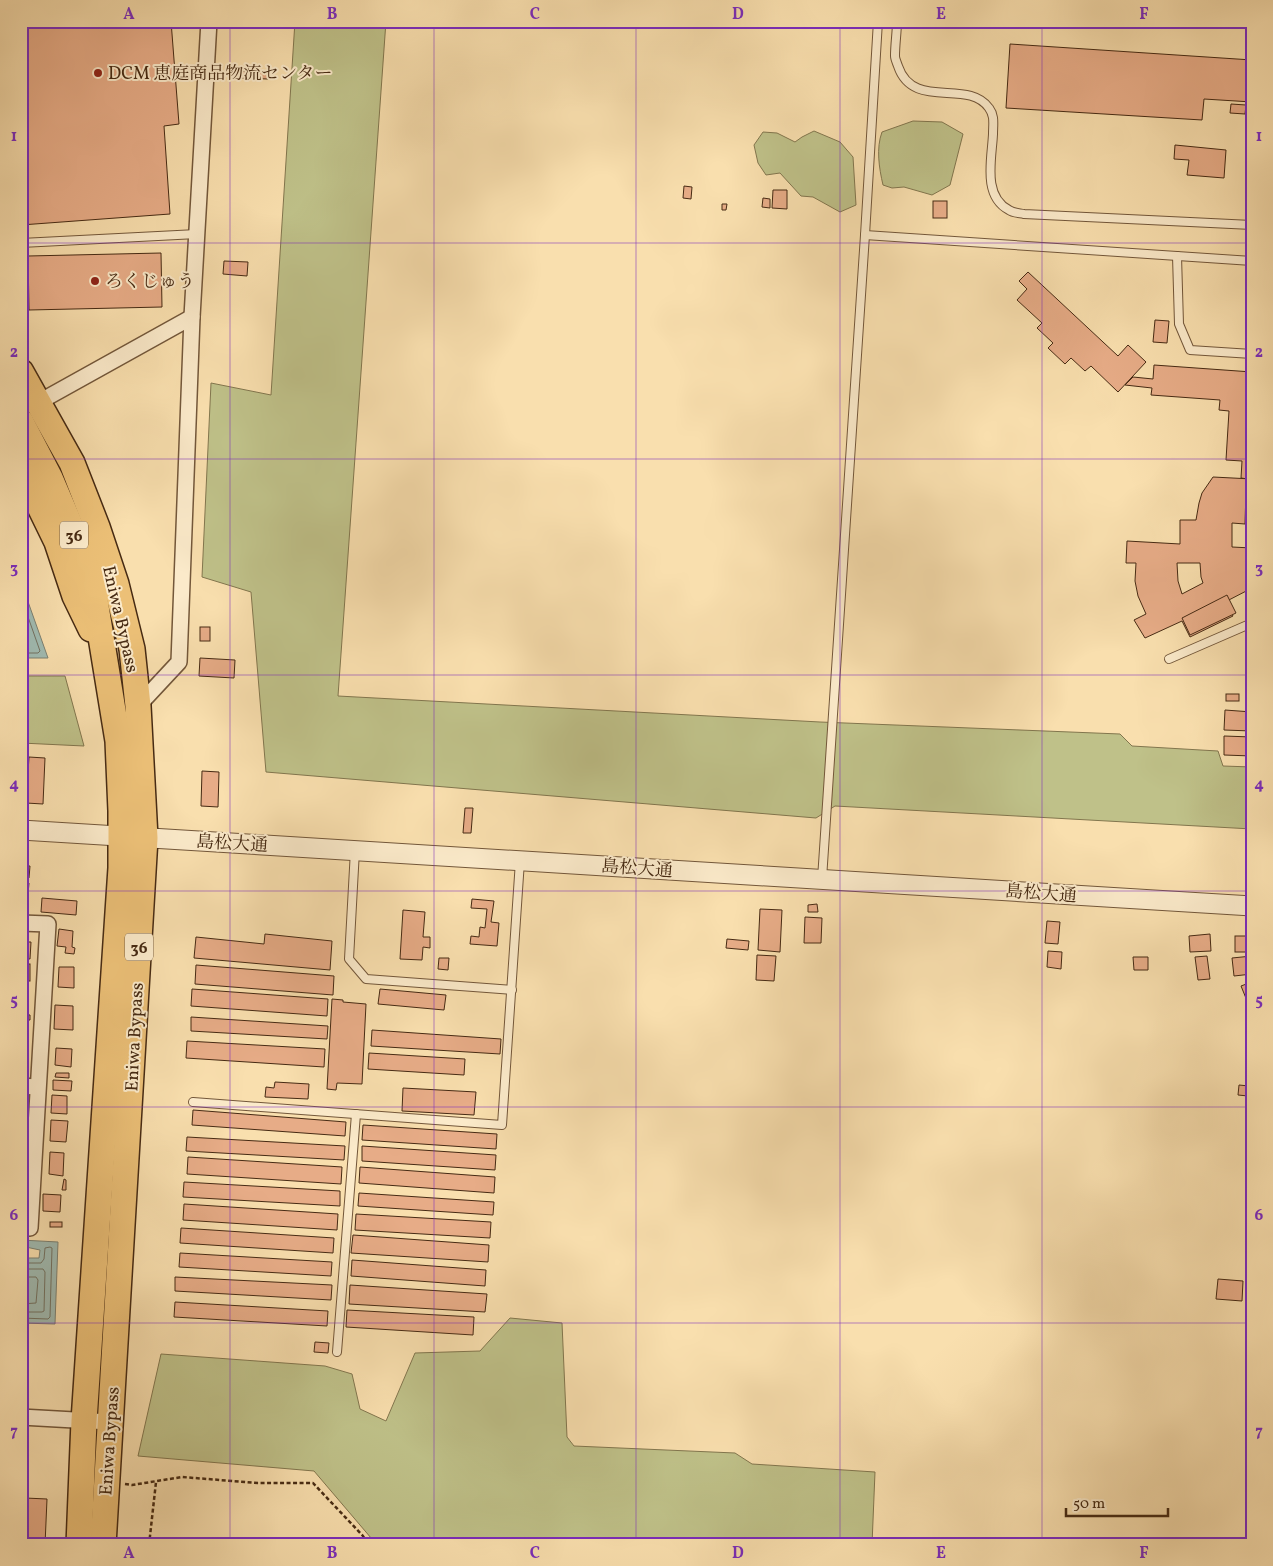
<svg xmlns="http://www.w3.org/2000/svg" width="1273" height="1566" font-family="Vollkorn,'Noto Serif JP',serif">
<rect width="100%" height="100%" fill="#f9dfae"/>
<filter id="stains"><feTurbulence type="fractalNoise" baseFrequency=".004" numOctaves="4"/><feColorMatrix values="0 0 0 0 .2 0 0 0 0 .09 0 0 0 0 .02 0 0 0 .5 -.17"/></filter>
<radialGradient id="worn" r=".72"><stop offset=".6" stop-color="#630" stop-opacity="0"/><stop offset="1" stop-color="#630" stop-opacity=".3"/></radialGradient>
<!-- green -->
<g fill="#bfc189" stroke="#82764e">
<polygon points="295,21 386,21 338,696 820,722 1120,734 1132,746 1218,751 1223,766 1252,767 1252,829 835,806 816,818 266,772 251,592 202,577 211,383 271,395"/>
<path d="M913 121 942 122 963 134 950 185 932 195 904 187 892 188 883 185C879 168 876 148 882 132Z"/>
<polygon points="814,131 840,142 853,157 856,205 840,212 813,197 801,196 780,173 766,175 758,163 754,145 763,132 777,133 795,142 802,137"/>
<polygon points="21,676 65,676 84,746 21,743"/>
<polygon points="510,1318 562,1323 567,1437 574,1446 735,1453 752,1464 875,1472 872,1545 377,1545 314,1471 138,1456 161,1354 325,1366 352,1374 360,1409 386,1421 415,1353 480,1351"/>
</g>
<!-- water -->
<g fill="#a0bbb2" stroke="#7c8172">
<polygon points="21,582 48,658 21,658"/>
<polygon points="21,1240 58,1242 55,1324 21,1323 21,1258 39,1258 40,1250 21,1246"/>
</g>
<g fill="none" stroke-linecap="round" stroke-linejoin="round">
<!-- shore -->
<g stroke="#737262" stroke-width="1">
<polyline points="21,597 40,651 38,653 21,653"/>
<polyline points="21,1263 41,1263 44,1259 45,1248 50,1247 52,1248 50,1317 48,1319 21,1318"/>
<polyline points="21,1269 43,1269 45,1272 44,1311 42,1312 21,1312"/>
<polyline points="21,1277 36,1277 38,1280 36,1303 21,1304"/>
</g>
</g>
<!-- building -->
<g fill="#e7ac87" stroke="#462a13" fill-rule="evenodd">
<polygon points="21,21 171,21 179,124 164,126 170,214 21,225"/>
<polygon points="1010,44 1252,60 1252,102 1204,99 1202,120 1006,108"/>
<polygon points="239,71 268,73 268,79 238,78"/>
<polygon points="1231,104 1246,105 1245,114 1230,113"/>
<polygon points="1175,145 1226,150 1224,178 1187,175 1189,160 1174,159"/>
<polygon points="684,186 692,187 691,199 683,198"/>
<polygon points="773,190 787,190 787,209 772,208"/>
<polygon points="763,198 770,199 770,208 762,207"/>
<rect x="933" y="201" width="14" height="17"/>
<polygon points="722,204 727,204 726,210 722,210"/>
<polygon points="161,253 162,307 29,310 28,256"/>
<polygon points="224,261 248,262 247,276 223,274"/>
<polygon points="1028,272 1118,356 1128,345 1146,362 1118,392 1091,366 1085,371 1071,358 1065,364 1048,348 1053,343 1037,328 1042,323 1017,300 1027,289 1019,281"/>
<polygon points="1155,320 1169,321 1167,343 1153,342"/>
<polygon points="1154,365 1252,372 1252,462 1249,462 1248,479 1241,478 1242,461 1226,460 1229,411 1219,410 1220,400 1151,395 1152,388 1125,385 1133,377 1153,379"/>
<path d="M1213 477 1252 479V492L1246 491 1245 524 1232 523V547L1252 548V588L1225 602 1233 616 1190 637 1182 621 1145 638 1134 620 1146 614 1138 596 1135 581 1136 563H1126L1127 541 1180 544V520H1196L1199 503 1202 493ZM1177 563H1200L1201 577 1203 583 1182 594 1178 581Z"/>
<polygon points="1227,595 1236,613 1190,635 1182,618"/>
<rect x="200" y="627" width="10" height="14"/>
<polygon points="200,658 235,660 234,678 199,676"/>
<rect x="1226" y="694" width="13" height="7"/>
<polygon points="1225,710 1252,712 1252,731 1224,730"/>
<polygon points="1224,736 1252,737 1252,756 1224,755"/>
<polygon points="29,757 45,758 43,804 26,803"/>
<polygon points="202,771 219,772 218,807 201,806"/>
<polygon points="465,808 473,808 471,833 463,833"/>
<polygon points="25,866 30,866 29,878 24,878"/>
<polygon points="23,883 29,883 27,905 22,905"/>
<polygon points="42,898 77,901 76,915 41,912"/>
<polygon points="472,899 494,901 491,922 499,923 497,946 470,944 471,936 479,937 480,927 485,928 487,909 471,908"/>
<polygon points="817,904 818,912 808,912 808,905"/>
<polygon points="760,909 782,910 780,952 758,950"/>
<polygon points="403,910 425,912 423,937 430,937 430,948 423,947 422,960 400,959"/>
<polygon points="805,917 822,918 821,943 804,943"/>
<polygon points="1047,921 1060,922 1058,944 1045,943"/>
<polygon points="59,929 73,931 72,947 75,948 74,954 65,953 66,947 57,946"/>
<polygon points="265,934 332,941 330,970 194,958 196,937 264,944"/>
<polygon points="1210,934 1211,951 1190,952 1189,936"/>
<rect x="1235" y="936" width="17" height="16"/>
<polygon points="727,939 749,941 748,950 726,948"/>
<polygon points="21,942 31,942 30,959 21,958"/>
<polygon points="1048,951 1062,952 1061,969 1047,967"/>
<polygon points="757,955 776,956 774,981 756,980"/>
<polygon points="1207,956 1210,979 1198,980 1195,957"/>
<polygon points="1252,956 1252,974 1234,976 1232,958"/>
<polygon points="1133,957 1148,957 1148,970 1134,970"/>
<polygon points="439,958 449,958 448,970 438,969"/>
<rect x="21" y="964" width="9" height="17"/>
<polygon points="196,965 334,976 333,995 195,984"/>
<polygon points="59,967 74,967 74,988 58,987"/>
<polygon points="1249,983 1252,990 1252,1013 1241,986"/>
<polygon points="192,989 328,999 327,1016 191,1006"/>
<polygon points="380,989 446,995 444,1010 378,1004"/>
<polygon points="21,993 28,993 27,1013 21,1013"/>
<polygon points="332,999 343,1000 343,1002 366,1004 362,1084 337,1083 336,1090 327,1089"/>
<polygon points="55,1005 73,1006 73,1030 54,1029"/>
<polygon points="21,1014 30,1015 30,1020 21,1020"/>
<polygon points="191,1017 328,1026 327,1039 191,1031"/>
<polygon points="21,1027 28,1027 28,1048 21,1047"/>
<polygon points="372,1030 501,1039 500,1054 371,1046"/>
<polygon points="187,1041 325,1049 324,1067 186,1058"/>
<polygon points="56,1048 72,1049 71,1067 55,1065"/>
<polygon points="369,1053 465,1059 464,1075 368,1069"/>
<polygon points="21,1055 26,1055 25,1075 21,1075"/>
<polygon points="56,1073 69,1073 69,1078 55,1077"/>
<polygon points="53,1080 72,1081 71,1091 53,1090"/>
<polygon points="275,1082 309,1084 308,1099 265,1097 266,1087 274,1088"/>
<polygon points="1239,1085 1249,1086 1248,1096 1238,1095"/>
<polygon points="403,1088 476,1092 474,1115 402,1111"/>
<polygon points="52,1095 67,1096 67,1114 51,1113"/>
<polygon points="193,1110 346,1122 345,1136 192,1125"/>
<polygon points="51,1120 68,1121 66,1142 50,1141"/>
<polygon points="363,1125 497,1134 496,1149 362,1140"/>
<polygon points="187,1137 345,1146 344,1160 186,1151"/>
<polygon points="362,1146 496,1155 495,1170 362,1161"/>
<polygon points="50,1152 64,1153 63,1176 49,1174"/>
<polygon points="188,1157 342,1167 341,1184 187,1174"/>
<polygon points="360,1167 495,1177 494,1193 359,1183"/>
<polygon points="64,1179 66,1180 66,1190 62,1190"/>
<polygon points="184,1182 340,1191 340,1206 183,1197"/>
<polygon points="359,1193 494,1202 493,1215 358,1206"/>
<polygon points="43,1194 61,1195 60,1212 43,1211"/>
<polygon points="184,1204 338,1214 337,1230 183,1220"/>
<polygon points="356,1214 491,1222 490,1238 355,1230"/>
<rect x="50" y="1222" width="12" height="5"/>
<polygon points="181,1228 334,1238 333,1253 180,1243"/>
<polygon points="353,1235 489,1245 488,1262 351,1253"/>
<polygon points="180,1253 332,1262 331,1276 179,1267"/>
<polygon points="352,1260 486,1270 485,1286 351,1276"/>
<polygon points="175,1277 332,1285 331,1300 175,1291"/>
<polygon points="1218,1279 1243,1281 1242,1301 1216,1299"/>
<polygon points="350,1285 487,1294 485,1312 349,1304"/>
<polygon points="175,1302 328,1311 327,1326 174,1317"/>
<polygon points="347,1310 474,1317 473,1335 346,1327"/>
<polygon points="315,1342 329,1343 328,1353 314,1352"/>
<polygon points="25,1498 47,1499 45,1545 22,1545"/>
</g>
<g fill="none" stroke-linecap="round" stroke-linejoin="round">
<!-- service casing -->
<g stroke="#73573a" stroke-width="10">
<g id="service">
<path d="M897 21C897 32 895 44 895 56 895 59 897 63 898 66 913 111 968 78 989 108 995 116 993 124 993 134 992 158 982 196 1009 210 1013 213 1019 213 1024 214L1252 225"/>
<polyline points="865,235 1252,261"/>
<polyline points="21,243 197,234"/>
<polyline points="1177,256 1179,324 1190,350 1252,354"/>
<polyline points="1169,659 1252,623"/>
<polyline points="355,850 349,959 366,979 512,990"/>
<polyline points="822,879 865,235 878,21"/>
<polyline points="193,1102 502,1125 520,861"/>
<polyline points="337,1352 356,1114"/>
</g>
</g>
<!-- minor casing -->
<g stroke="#73573a" stroke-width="18">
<g id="minor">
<polyline points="39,402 192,317"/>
<polyline points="138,706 179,662 192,317 209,21"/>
<polyline points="21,923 48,924 30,1228 21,1228"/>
<polyline points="21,1086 37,1087"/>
<polyline points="21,1417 110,1422"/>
</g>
</g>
<!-- tertiary casing -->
<g stroke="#73573a" stroke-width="21">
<polyline id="tertiary" points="21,830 1252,906"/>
</g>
<!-- trunk casing -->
<g stroke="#462a13" stroke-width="28">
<g id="trunk">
<polyline points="21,372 72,463 97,527 116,584 132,649 138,706 145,838 103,1545"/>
<polyline points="21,422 50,478 68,520 81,553 93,588 118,741 121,811 121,868 84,1421 79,1545"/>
<polyline points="21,468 57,542 75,596 91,629"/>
</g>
</g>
<!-- path -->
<g stroke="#462a13" stroke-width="2.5" stroke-dasharray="4 2.5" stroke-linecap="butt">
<polyline points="125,1484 132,1485 182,1477 258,1483 313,1483 363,1536 368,1545"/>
<polyline points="149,1545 156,1482"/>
</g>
<!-- service -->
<use href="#service" stroke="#fbeaca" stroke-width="8"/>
<!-- minor -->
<use href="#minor" stroke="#fbeaca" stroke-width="15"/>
<!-- tertiary -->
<use href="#tertiary" stroke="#fbeaca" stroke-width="19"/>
<!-- trunk -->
<use href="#trunk" stroke="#ecc077" stroke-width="25"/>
</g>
<!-- grid -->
<path fill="none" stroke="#7b2cbf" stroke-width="1" stroke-opacity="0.55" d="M230 21V1545M434 21V1545M636 21V1545M840 21V1545M1042 21V1545M21 243H1252M21 459H1252M21 675H1252M21 891H1252M21 1107H1252M21 1323H1252"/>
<!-- markers -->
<g fill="#8f2418" stroke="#fbeaca" stroke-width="2">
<circle cx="98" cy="73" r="5"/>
<circle cx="95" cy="281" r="5"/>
</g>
<g text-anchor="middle" stroke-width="4" stroke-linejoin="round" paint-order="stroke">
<!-- shield labels -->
<g fill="#fbeaca" stroke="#7c644a" stroke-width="1">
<rect x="60" y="521.5" width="28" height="27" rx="4"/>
<rect x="125" y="933.5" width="28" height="27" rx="4"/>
</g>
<g font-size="16" font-weight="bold" fill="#462a13">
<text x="74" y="541">36</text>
<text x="139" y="953">36</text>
</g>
<!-- poi labels -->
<g font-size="18" fill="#462a13" stroke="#fbeaca" text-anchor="start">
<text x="108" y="79">DCM 恵庭商品物流センター</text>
<text x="105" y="287">ろくじゅう</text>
</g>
<!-- street labels -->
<g font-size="18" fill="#462a13" stroke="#fbeaca">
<text transform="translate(121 619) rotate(77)" y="6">Eniwa Bypass</text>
<text transform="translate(232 843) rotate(3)" y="6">島松大通</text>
<text transform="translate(637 868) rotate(4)" y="6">島松大通</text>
<text transform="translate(1041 893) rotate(4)" y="6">島松大通</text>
<text transform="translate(134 1037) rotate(-87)" y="6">Eniwa Bypass</text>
<text transform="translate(109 1441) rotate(-86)" y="6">Eniwa Bypass</text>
</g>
</g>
<!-- margin -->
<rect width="1273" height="1566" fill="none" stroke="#f9dfae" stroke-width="55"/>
<!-- scale -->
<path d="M1066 1508v8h102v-8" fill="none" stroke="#462a13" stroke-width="2.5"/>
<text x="1073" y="1508" font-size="15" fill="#462a13" stroke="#fbeaca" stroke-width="4" paint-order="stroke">50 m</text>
<rect x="28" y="28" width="1218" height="1510" fill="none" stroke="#7b2cbf" stroke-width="2"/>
<g font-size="16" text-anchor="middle" font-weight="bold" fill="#7b2cbf">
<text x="129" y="19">A</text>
<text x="332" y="19">B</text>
<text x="535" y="19">C</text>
<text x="738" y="19">D</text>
<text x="941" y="19">E</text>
<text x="1144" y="19">F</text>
<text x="14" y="141">1</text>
<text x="1259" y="141">1</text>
<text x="14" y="357">2</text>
<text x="1259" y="357">2</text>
<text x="14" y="573">3</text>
<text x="1259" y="573">3</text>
<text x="14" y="789">4</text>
<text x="1259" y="789">4</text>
<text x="14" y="1005">5</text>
<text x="1259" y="1005">5</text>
<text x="14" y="1220">6</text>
<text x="1259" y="1220">6</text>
<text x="14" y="1436">7</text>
<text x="1259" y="1436">7</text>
<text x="129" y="1558">A</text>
<text x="332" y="1558">B</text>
<text x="535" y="1558">C</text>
<text x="738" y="1558">D</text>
<text x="941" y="1558">E</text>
<text x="1144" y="1558">F</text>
</g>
<rect width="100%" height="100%" filter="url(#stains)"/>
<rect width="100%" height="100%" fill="url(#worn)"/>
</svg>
